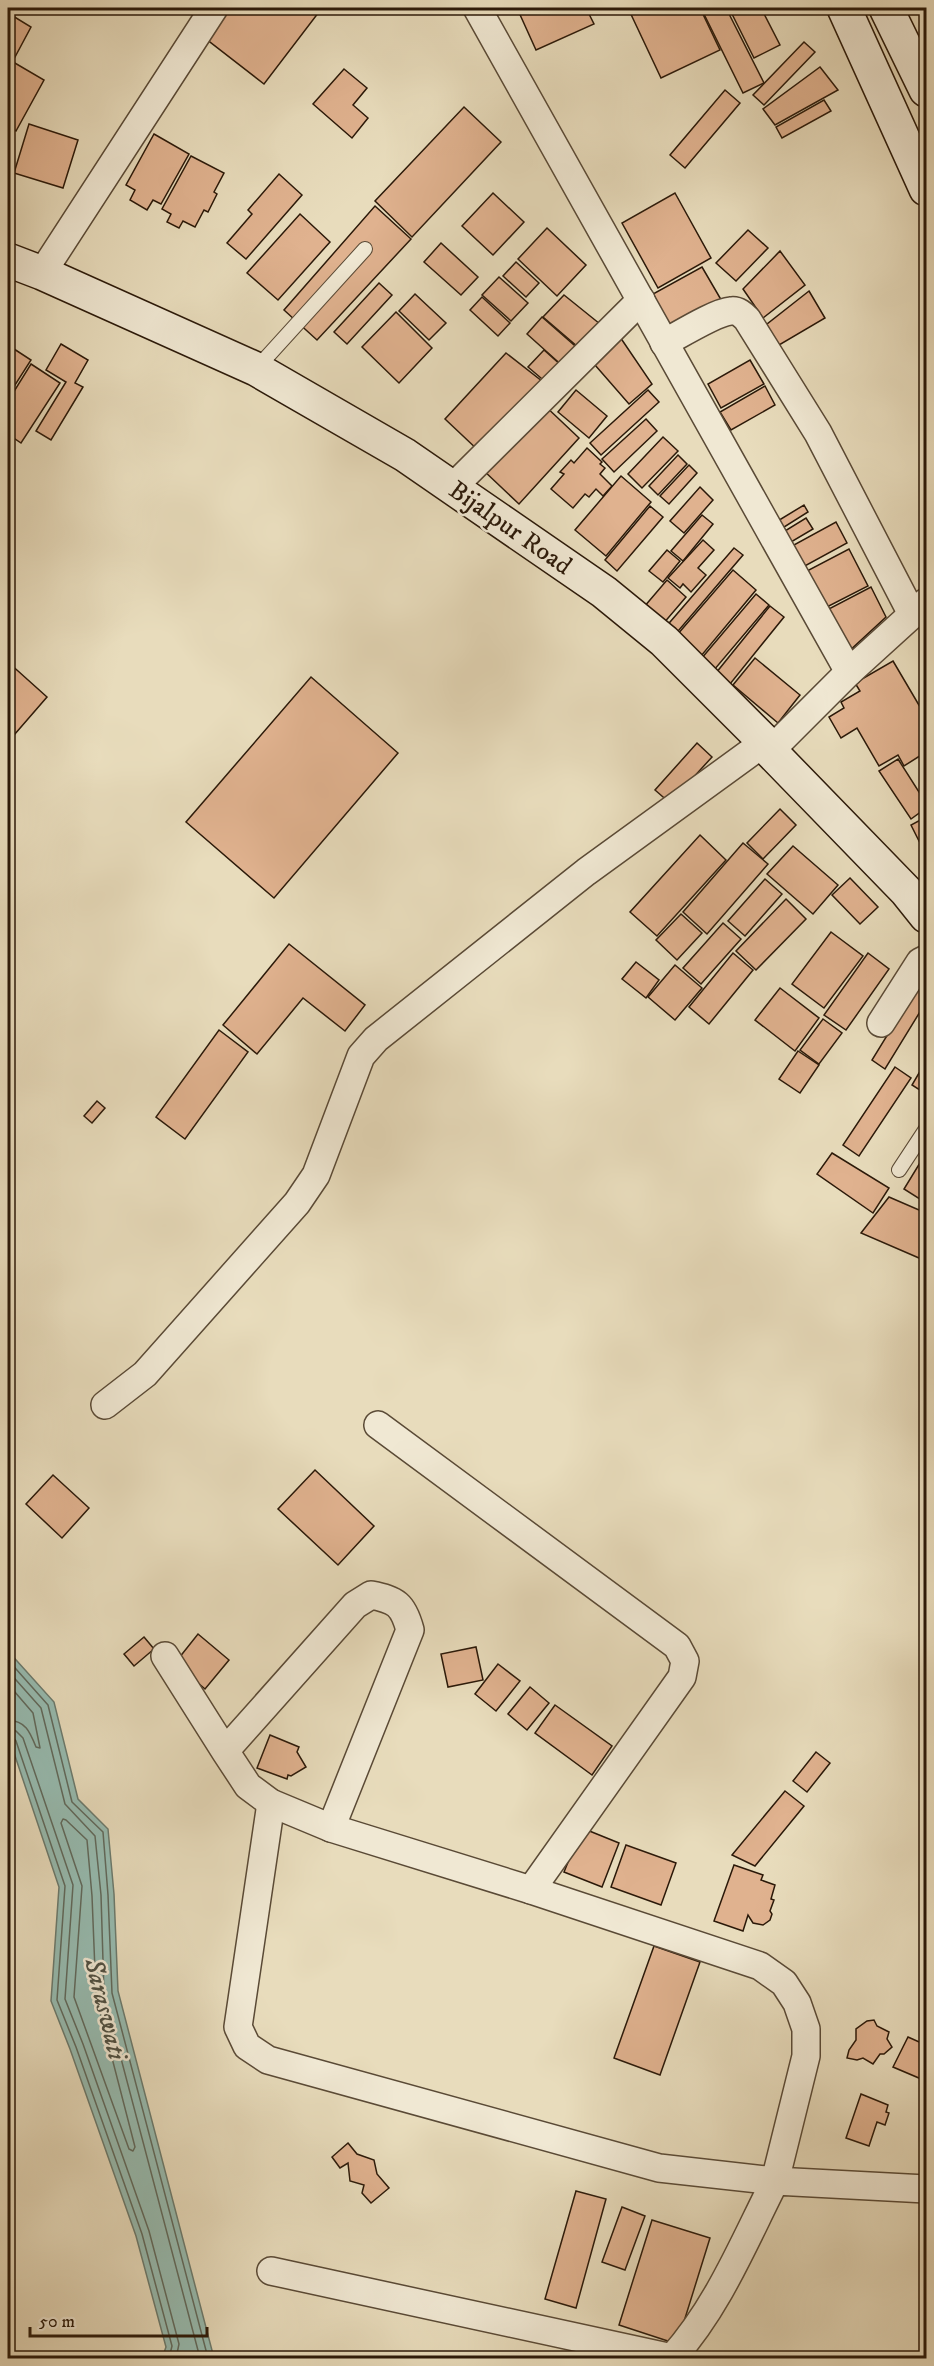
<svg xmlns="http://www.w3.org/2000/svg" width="934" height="2366" font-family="'IM FELL DW Pica',serif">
<rect width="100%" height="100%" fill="#e8dcbc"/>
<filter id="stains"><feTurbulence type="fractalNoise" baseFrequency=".00333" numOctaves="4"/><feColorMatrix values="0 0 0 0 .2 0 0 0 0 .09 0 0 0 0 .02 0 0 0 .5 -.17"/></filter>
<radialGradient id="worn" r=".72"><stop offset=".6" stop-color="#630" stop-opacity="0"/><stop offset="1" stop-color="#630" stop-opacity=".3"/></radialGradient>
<!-- water -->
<polygon fill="#97bcb1" stroke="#6c7b6e" stroke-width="1.5" points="8,1651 54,1702 78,1799 108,1829 114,1894 118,1991 214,2358 162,2358 166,2347 136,2236 70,2049 51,2001 59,1887 8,1735"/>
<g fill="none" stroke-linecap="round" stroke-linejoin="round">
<!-- shore -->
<g stroke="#616a5d" stroke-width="1.5">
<polyline points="8,1660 48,1705 72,1802 103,1832 108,1895 112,1993 208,2358"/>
<polyline points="8,1671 41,1708 65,1804 95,1836 101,1895 104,1994 200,2358"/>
<path d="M8 1684 33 1713 40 1748 36 1747C30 1732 26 1721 8 1720"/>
<polyline points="8,1729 16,1731 23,1738 73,1885 65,1999 83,2044 149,2231 179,2344 176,2358"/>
<polyline points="8,1736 13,1737 16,1741 65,1886 57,2000 76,2047 142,2234 172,2346 169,2358"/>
<polygon points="63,1819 66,1820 87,1840 92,1896 96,1996 135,2147 133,2151 129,2149 74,1997 82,1886 61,1823"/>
</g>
</g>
<!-- building -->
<g fill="#e0b28f" stroke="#2b1909" stroke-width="1.5">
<polygon points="222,8 322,8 264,84 201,35"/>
<polygon points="517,8 598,8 599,10 589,14 594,24 536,50"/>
<polygon points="628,8 700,8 720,50 661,78"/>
<polygon points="701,8 726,8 764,83 743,93"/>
<polygon points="729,8 761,8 780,45 754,58"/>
<polygon points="8,13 31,27 15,57 8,53"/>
<polygon points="804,42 815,52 764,105 753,95"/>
<polygon points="8,59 44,80 16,131 8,126"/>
<polygon points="820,67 838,90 775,125 763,109"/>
<polygon points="344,69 367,88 353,105 368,118 352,138 313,104"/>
<polygon points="725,90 740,103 685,168 670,155"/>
<polygon points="824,100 831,111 782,138 776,127"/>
<polygon points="464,107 501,142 412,237 375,201"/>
<polygon points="29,124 78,140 63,188 14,173"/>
<polygon points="154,134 189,154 161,204 153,200 147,210 130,200 135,190 126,185"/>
<polygon points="191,156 224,173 214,192 217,194 208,212 204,210 195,227 183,221 179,228 167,222 171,214 162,209"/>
<polygon points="279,174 302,195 246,259 227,243 252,214 248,210"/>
<polygon points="493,193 524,222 493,255 462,226"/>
<polygon points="675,193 711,258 658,288 622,223"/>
<polygon points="375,206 411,239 317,340 284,310"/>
<polygon points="300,214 330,242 278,300 247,273"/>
<polygon points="547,228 586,265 557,296 518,259"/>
<polygon points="748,230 768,248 736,281 716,263"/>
<polygon points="441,243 478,277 461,295 424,262"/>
<polygon points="780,251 805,285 763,318 743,289"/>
<polygon points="516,262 539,283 526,297 503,276"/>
<polygon points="702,267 723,303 673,331 653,294"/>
<polygon points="499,277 528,303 511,321 482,295"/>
<polygon points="379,283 392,295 347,344 334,332"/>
<polygon points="809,291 825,318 774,348 762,328"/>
<polygon points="415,294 446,323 429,340 399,311"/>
<polygon points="564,295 605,328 585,353 543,317"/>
<polygon points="482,297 510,323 498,336 470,310"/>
<polygon points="396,312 432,348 399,383 362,347"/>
<polygon points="542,317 582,352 566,369 527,334"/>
<polygon points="8,329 14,333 8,343"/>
<polygon points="620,337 652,384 629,404 595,365"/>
<polygon points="61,344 88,360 75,383 83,387 51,440 36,431 66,382 46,370"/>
<polygon points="11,347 31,360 8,396 8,352"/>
<polygon points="544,350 563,367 548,384 528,367"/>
<polygon points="506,353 547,385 480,452 445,419"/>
<polygon points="750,360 764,384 721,408 708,384"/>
<polygon points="31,364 60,383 21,443 8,434 8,401"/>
<polygon points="765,386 775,405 731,430 720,412"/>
<polygon points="576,390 607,416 589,438 558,412"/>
<polygon points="648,390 659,402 601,455 590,443"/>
<polygon points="542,403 579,438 519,504 482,469"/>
<polygon points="646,419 657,431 614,472 602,459"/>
<polygon points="663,437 678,451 642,488 628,474"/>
<polygon points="587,448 602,462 600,464 605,468 600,474 612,486 603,496 596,489 589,497 585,494 573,508 551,489 564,474 560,472 571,460 574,463"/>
<polygon points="678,455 687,464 658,495 649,486"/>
<polygon points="689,465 697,473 669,504 660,496"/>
<polygon points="621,476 651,502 606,556 575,530"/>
<polygon points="700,487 713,500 684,533 670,521"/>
<polygon points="804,505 808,512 781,529 776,522"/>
<polygon points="650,506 663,517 617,571 605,560"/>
<polygon points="702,515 713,524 683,561 671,551"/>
<polygon points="806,518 813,529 786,545 780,534"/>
<polygon points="836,522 847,543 803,567 792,546"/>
<polygon points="703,540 714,550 698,568 706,575 691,592 683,584 680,588 668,578"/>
<polygon points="734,548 743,555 673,637 664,629"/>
<polygon points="849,549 868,586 823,609 805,572"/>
<polygon points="667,550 680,561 663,582 649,571"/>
<polygon points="733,570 756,590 701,656 677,635"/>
<polygon points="667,580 686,597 663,624 644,607"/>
<polygon points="871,587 886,617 847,653 823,612"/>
<polygon points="756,594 769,605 714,670 701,659"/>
<polygon points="770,606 784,617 730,684 716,673"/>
<polygon points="755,658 800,695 778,723 733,685"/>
<polygon points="893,661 926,717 926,752 904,766 898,755 879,766 857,728 841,738 829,717 844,708 841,702 860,691 855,683"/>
<polygon points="8,662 47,697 8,742"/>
<polygon points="311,677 398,753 274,898 186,822"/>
<polygon points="697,743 712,757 670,803 655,790"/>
<polygon points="898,759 926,803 926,808 911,819 879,771"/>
<polygon points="780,809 796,825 763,859 747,843"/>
<polygon points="926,817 926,855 911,825"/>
<polygon points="700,835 726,860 657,936 630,912"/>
<polygon points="743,843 768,864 707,934 683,912"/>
<polygon points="793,846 838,885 813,914 767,874"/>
<polygon points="850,878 878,907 860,924 832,895"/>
<polygon points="765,879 782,894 745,936 728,921"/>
<polygon points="786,899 806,919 756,970 736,951"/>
<polygon points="681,914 702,933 677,960 656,940"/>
<polygon points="723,923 741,939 701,984 683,968"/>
<polygon points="831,932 863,956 824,1008 792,984"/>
<polygon points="289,944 365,1005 345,1031 303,998 257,1054 223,1025"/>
<polygon points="733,953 753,970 709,1024 689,1007"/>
<polygon points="868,953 889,969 846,1030 824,1015"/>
<polygon points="636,962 659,980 646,998 622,979"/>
<polygon points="675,965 702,988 675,1020 648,997"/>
<polygon points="926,972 926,1002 885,1069 872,1060"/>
<polygon points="780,988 819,1018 795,1051 755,1020"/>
<polygon points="823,1019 842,1033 819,1064 800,1050"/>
<polygon points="219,1030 248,1052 185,1139 156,1117"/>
<polygon points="798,1051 819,1065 800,1093 779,1079"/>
<polygon points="926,1061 926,1094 912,1085"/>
<polygon points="895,1067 911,1078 859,1156 843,1145"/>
<polygon points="97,1101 105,1108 92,1123 84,1116"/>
<polygon points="832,1153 889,1188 873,1213 817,1174"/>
<polygon points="926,1153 926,1203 904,1189"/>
<polygon points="889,1197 926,1213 926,1261 861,1233"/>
<polygon points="315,1470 374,1526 338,1565 278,1509"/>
<polygon points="53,1475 89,1508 62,1538 26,1504"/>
<polygon points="198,1634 229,1660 205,1689 175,1663"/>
<polygon points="144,1637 154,1649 134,1666 124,1654"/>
<polygon points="476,1647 483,1680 448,1687 441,1654"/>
<polygon points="498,1664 520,1681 496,1711 475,1694"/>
<polygon points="530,1687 549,1703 527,1730 508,1714"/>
<polygon points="555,1705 612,1746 592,1775 535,1733"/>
<polygon points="270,1735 299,1747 297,1752 306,1767 291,1776 288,1775 287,1779 257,1768"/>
<polygon points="816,1752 830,1763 807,1792 793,1781"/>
<polygon points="785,1791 804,1806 755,1866 732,1855"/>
<polygon points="582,1828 619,1843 602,1887 564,1872"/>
<polygon points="626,1845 676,1863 661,1905 611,1887"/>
<polygon points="734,1865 763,1875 761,1880 775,1885 771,1899 774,1900 770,1911 772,1914 770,1920 763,1925 753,1923 748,1915 743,1931 714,1921"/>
<polygon points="654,1946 700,1962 660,2075 614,2058"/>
<polygon points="874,2020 877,2026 889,2032 887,2039 892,2047 884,2054 880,2054 873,2064 863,2058 857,2060 847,2058 849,2050 856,2040 856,2029 867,2021"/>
<polygon points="908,2037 926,2045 926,2081 893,2067"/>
<polygon points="861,2094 888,2105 886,2112 889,2113 885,2125 877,2122 869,2146 846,2138"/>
<polygon points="348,2143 357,2154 374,2160 377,2174 389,2188 371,2203 362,2193 364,2185 350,2181 348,2163 340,2168 332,2157"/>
<polygon points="576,2191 606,2199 576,2308 545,2299"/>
<polygon points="622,2207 645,2216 625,2270 602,2262"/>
<polygon points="652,2220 710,2238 677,2344 619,2325"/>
</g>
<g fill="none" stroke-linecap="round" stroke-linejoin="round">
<!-- lane casing -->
<g stroke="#5a4a36" stroke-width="16">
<g id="lane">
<polyline points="256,369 365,249"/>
<polyline points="899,1170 926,1129"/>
</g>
</g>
<!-- street casing -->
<g stroke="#5a4a36" stroke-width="30">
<g id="street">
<polyline points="477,8 849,672"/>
<polyline points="42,273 214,8"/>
<path d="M664 343C679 335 716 312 731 311 738 310 743 315 747 319L818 433 912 614"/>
<polyline points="453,487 641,300"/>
<polyline points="770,751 849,672 926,602"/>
<polyline points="881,1023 920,962 926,959"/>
<polyline points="105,1405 145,1374 297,1203 316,1175 361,1056 376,1039 586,872 765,742"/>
<polyline points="378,1425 677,1646 685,1661 682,1677 531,1890"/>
<path d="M165 1656 225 1751 355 1605 371 1595C396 1600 403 1604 410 1630L331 1828 271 1803 248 1786 225 1751"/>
<polyline points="271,1803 238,2027 247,2046 268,2060 659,2168 775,2181 806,2056 806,2029 797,2003 784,1983 760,1966 531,1890 331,1828"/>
<polyline points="271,2271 672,2358"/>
<path d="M672 2358C718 2307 744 2242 775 2181L926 2189"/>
</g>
</g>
<!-- secondary casing -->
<g stroke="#2b1909" stroke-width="36">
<g id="secondary">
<polyline points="844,8 926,189"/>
<polyline points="886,8 926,90"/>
<polyline points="8,260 42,273 256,369 405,455 604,592 664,641 765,742 770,751 906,891 926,916"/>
</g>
</g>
<!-- lane -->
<use href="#lane" stroke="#f0e8d3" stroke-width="14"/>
<!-- street -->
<use href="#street" stroke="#f0e8d3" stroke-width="27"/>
<!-- secondary -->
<use href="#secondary" stroke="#f0e8d3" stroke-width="33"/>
</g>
<g text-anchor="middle" stroke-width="5" stroke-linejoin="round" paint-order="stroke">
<!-- street labels -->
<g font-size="26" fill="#2b1909" stroke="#f0e8d3">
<text transform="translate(511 527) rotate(35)" y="9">Bijalpur Road</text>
</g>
<!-- water labels -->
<g font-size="27" font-style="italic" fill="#515244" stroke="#f0e8d3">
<text transform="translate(106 2009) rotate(76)" y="9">Saraswati</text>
</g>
</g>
<!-- margin -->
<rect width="934" height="2366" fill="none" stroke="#e8dcbc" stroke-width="30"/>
<rect x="9" y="9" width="916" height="2348" fill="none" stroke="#2b1909" stroke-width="3"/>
<rect x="15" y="15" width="904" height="2336" fill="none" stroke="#2b1909" stroke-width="1.5"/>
<!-- scale -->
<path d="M30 2327v9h177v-9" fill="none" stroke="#2b1909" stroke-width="3"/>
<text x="39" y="2327" font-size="18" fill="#2b1909" stroke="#f0e8d3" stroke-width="4.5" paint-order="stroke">50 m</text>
<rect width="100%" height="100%" filter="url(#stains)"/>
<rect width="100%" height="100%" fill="url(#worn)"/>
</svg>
